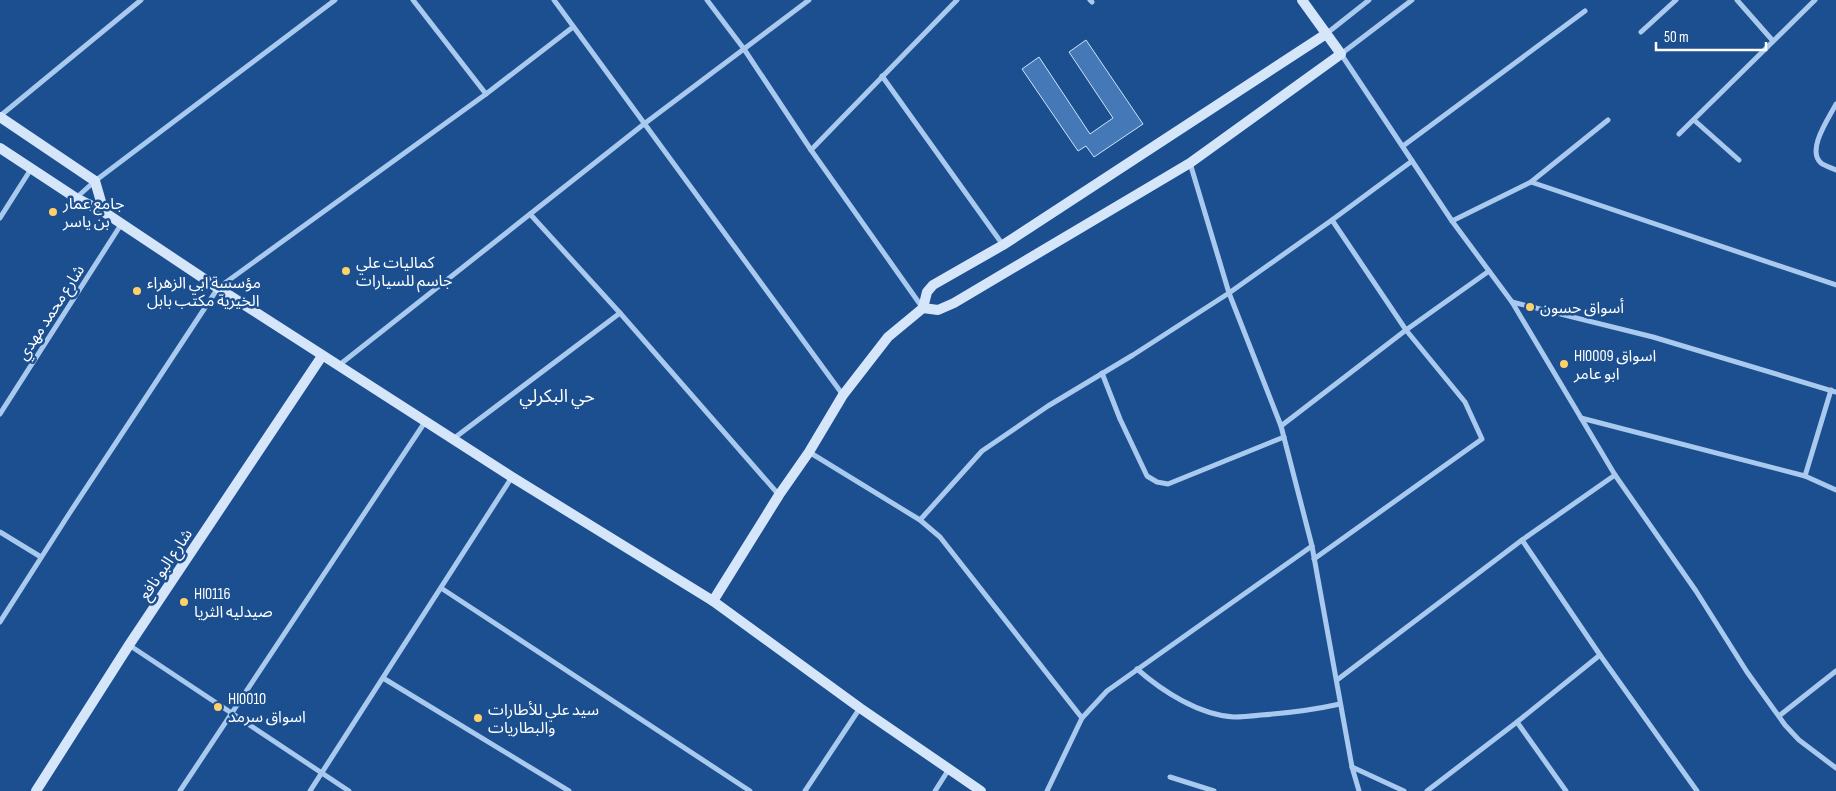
<svg xmlns="http://www.w3.org/2000/svg" width="1836" height="791" font-family="'Sofia Sans Condensed','Noto Sans Arabic',sans-serif">
<rect width="100%" height="100%" fill="#1b4f8f"/>
<!-- building -->
<polygon fill="#4478b7" stroke="#cfe3fa" points="1086,40 1143,124 1094,157 1086,146 1078,151 1022,69 1039,57 1090,134 1113,118 1069,52"/>
<g fill="none" stroke-linecap="round" stroke-linejoin="round">
<!-- street -->
<g stroke="#a9c9ee" stroke-width="5">
<polyline points="413,0 486,94"/>
<polyline points="554,0 843,395"/>
<polyline points="707,0 744,49 811,150 922,307"/>
<polyline points="1090,0 1092,2"/>
<polyline points="1412,0 1341,54 1452,221 1512,302 1615,475 1696,591 1747,672 1785,725 1799,740 1836,768"/>
<polyline points="1737,0 1773,41"/>
<polyline points="1641,32 1676,0"/>
<polyline points="1326,34 1369,0"/>
<polyline points="882,76 1003,245"/>
<path d="M1836 104C1829 118 1806 150 1821 163 1825 166 1832 168 1836 170"/>
<polyline points="0,116 141,0"/>
<polyline points="1694,120 1739,160"/>
<polyline points="1679,134 1815,0"/>
<polyline points="1403,146 1585,11"/>
<polyline points="811,150 957,0"/>
<polyline points="1190,163 1229,293 1281,426 1312,546 1352,767 1359,791"/>
<polyline points="1531,182 1836,285"/>
<polyline points="76,198 95,181 335,0"/>
<polyline points="530,214 620,313 779,495"/>
<polyline points="0,218 31,169"/>
<polyline points="1452,221 1531,182 1608,120"/>
<polyline points="1512,302 1653,337 1836,392"/>
<polyline points="338,366 644,124 809,0"/>
<polyline points="1102,373 1120,419 1147,476 1157,482 1168,484 1284,437"/>
<polyline points="0,414 122,223"/>
<polyline points="1581,418 1805,476 1836,490"/>
<polyline points="1281,426 1406,330 1489,271"/>
<polyline points="453,439 620,313"/>
<polyline points="809,452 920,520 940,537 1082,718"/>
<polyline points="1805,476 1831,390"/>
<polyline points="920,520 982,451 1048,406 1133,355 1229,293 1332,220 1412,161"/>
<polyline points="0,532 41,557"/>
<polyline points="1522,540 1600,655 1697,791"/>
<polyline points="1314,559 1482,439 1465,402 1406,330 1332,220"/>
<polyline points="441,588 750,791"/>
<polyline points="0,622 69,514 218,288 486,94 573,27"/>
<polyline points="129,645 349,791"/>
<path d="M1137 669C1162 691 1199 715 1234 717 1243 717 1252 716 1261 715 1289 713 1313 710 1340 704"/>
<polyline points="383,678 569,791"/>
<polyline points="1337,680 1522,540 1615,475"/>
<polyline points="1779,716 1836,671"/>
<polyline points="1517,722 1566,791"/>
<polyline points="1352,767 1404,791"/>
<polyline points="1170,777 1214,791"/>
<polyline points="180,791 425,422"/>
<polyline points="310,791 512,477"/>
<polyline points="805,791 860,708"/>
<polyline points="935,791 949,769"/>
<polyline points="1047,791 1082,718 1107,691 1312,546"/>
<polyline points="1427,791 1517,722 1600,655"/>
</g>
<!-- secondary -->
<g stroke="#d6e6fa" stroke-width="10">
<polyline points="0,117 95,181 104,212"/>
<polyline points="0,148 76,198 104,212 218,288 512,477 713,601 860,708 981,791"/>
<polyline points="923,308 938,310 954,303 1190,163 1341,54 1302,0"/>
<polyline points="713,601 779,495 809,452 843,395 888,337 923,308 927,292 933,285 1003,245 1326,34"/>
<polyline points="36,791 129,645 322,356"/>
</g>
</g>
<!-- markers -->
<g fill="#ffd166" stroke="#1b4f8f" stroke-width="2">
<circle cx="53" cy="212" r="5"/>
<circle cx="346" cy="271" r="5"/>
<circle cx="137" cy="291" r="5"/>
<circle cx="1530" cy="307" r="5"/>
<circle cx="1564" cy="364" r="5"/>
<circle cx="184" cy="602" r="5"/>
<circle cx="218" cy="707" r="5"/>
<circle cx="478" cy="718" r="5"/>
</g>
<g text-anchor="middle" stroke-width="5" stroke-linejoin="round" paint-order="stroke">
<!-- poi labels -->
<g font-size="16" fill="#fff" stroke="#1b4f8f" text-anchor="start">
<text x="63" y="209">جامع عمار<tspan x="63" dy="18">بن ياسر</tspan></text>
<text x="356" y="268">كماليات علي<tspan x="356" dy="18">جاسم للسيارات</tspan></text>
<text x="147" y="288">مؤسسة ابي الزهراء<tspan x="147" dy="18">الخيرية مكتب بابل</tspan></text>
<text x="1540" y="313">أسواق حسون</text>
<text x="1574" y="361">Hl0009 اسواق<tspan x="1574" dy="18">ابو عامر</tspan></text>
<text x="194" y="599">Hl0116<tspan x="194" dy="18">صيدليه الثريا</tspan></text>
<text x="228" y="704">Hl0010<tspan x="228" dy="18">اسواق سرمد</tspan></text>
<text x="488" y="715">سيد علي للأطارات<tspan x="488" dy="18">والبطاريات</tspan></text>
</g>
<!-- street labels -->
<g font-size="16" fill="#fff" stroke="#1b4f8f">
<text transform="translate(50 312) rotate(-57)" y="6">شارع محمد مهدي</text>
<text transform="translate(165 564) rotate(-56)" y="6">شارع البو نافع</text>
</g>
<!-- neighbourhood labels -->
<g font-size="18" fill="#fff" stroke="#1b4f8f">
<text x="557" y="402">حي البكرلي</text>
</g>
</g>
<!-- scale -->
<path d="M1656 42v8h110v-8" fill="none" stroke="#ffffff" stroke-width="2.5"/>
<text x="1664" y="42" font-size="15" fill="#ffffff" stroke="#1b4f8f" stroke-width="4" paint-order="stroke">50 m</text>
</svg>
